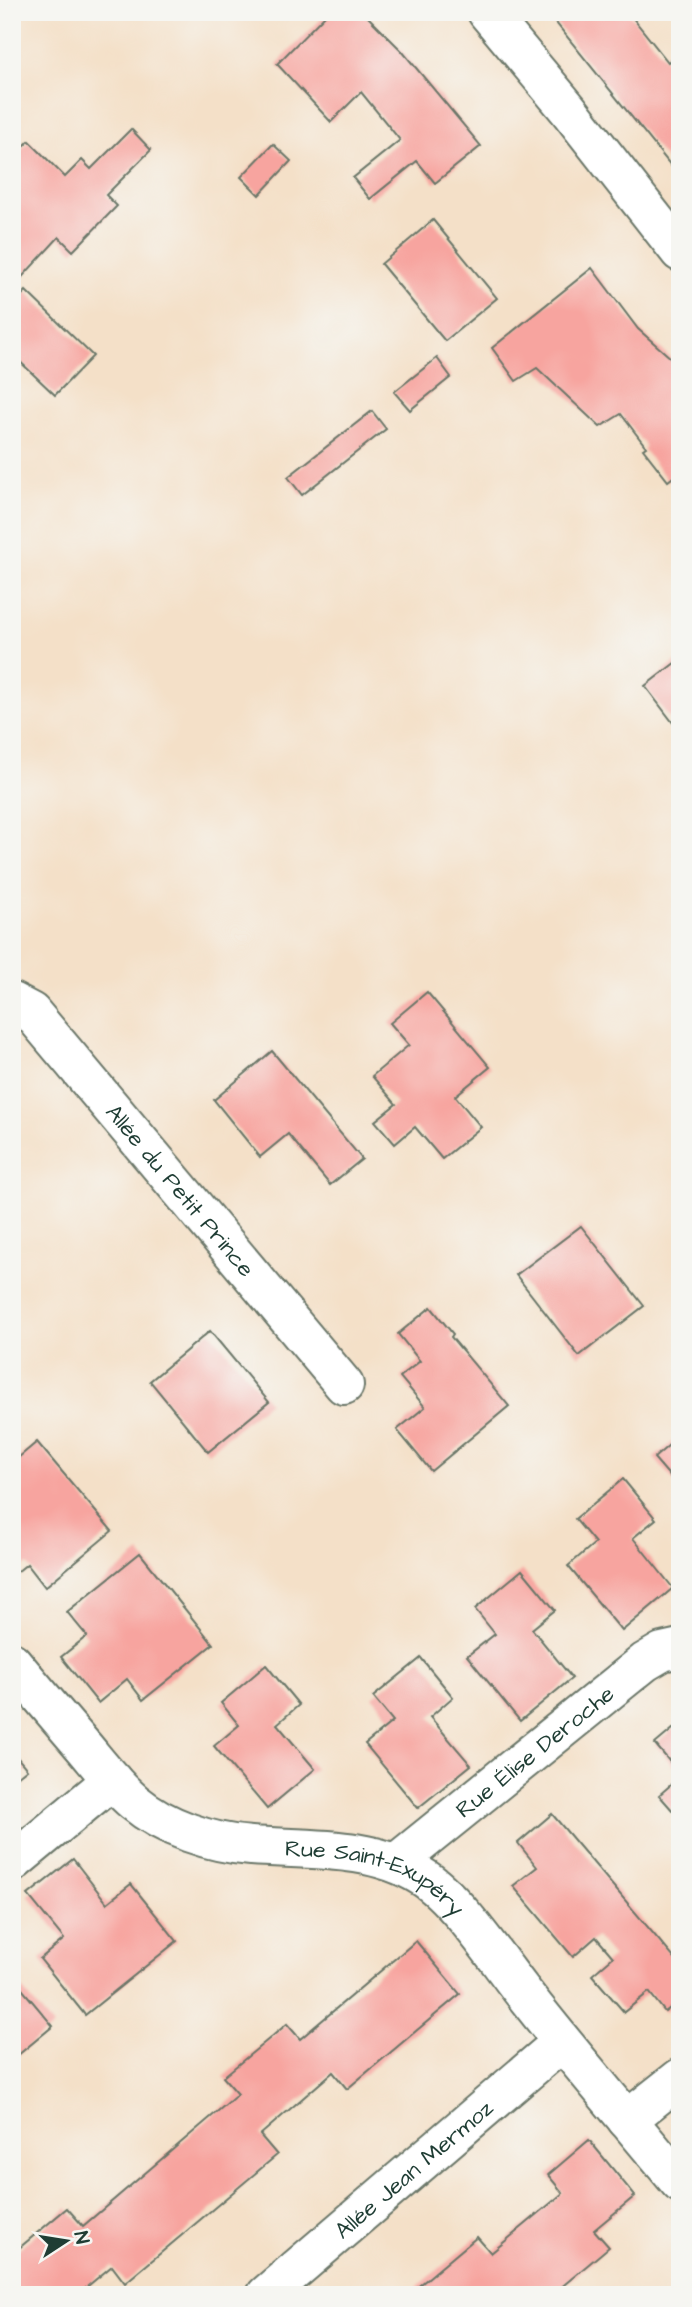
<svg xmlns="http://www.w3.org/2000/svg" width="692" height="2307" font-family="'Architects Daughter',sans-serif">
<rect width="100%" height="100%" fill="#f6f6f2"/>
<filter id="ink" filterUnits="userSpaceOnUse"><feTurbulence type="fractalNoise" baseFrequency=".0143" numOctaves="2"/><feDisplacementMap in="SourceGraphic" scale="14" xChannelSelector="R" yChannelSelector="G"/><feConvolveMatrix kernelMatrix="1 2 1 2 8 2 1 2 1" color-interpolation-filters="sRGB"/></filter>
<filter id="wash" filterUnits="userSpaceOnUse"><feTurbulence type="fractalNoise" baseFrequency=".00686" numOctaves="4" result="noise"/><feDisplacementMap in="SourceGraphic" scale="28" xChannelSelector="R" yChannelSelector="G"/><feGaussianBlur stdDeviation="1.57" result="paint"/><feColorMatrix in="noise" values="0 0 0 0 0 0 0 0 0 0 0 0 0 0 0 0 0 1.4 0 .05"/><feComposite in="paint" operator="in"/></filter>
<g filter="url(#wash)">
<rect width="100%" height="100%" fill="#f4e0c8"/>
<g id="blocks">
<!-- building -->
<g fill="#f7a49f">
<polygon points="328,12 363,12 402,51 481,146 435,183 417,161 370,199 353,178 400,140 361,92 331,122 277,64"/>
<polygon points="570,12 628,12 668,62 680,52 680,177 556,23"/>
<polygon points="131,129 151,150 106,195 117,206 73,251 59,237 12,288 12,158 29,141 65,177 82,160 91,169"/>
<polygon points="273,144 291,161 259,195 241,177"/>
<polygon points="433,220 497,298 445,341 381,264"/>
<polygon points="592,268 638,329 680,366 673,372 680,380 680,480 676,475 668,481 643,449 646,447 621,414 600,427 537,368 516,381 492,348"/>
<polygon points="26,291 93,356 55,395 12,354 12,305"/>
<polygon points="437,358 451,377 410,410 394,392"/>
<polygon points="372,411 386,429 302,495 288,477"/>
<polygon points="680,659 680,732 645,686"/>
<polygon points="427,992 490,1067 455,1096 481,1127 442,1159 415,1127 395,1144 375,1121 396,1104 372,1076 409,1045 390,1023"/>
<polygon points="272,1051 362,1159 330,1185 288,1134 260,1157 214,1100"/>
<polygon points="581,1226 644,1306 579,1356 516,1275"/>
<polygon points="431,1307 453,1334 451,1337 509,1406 431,1471 397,1430 425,1407 400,1377 420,1361 398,1334"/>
<polygon points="210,1331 269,1402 208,1452 150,1381"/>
<polygon points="676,1439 680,1444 680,1488 654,1458"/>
<polygon points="37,1442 112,1531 45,1587 27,1564 12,1576 12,1463"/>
<polygon points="623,1479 656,1519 633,1538 673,1588 622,1631 568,1566 595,1543 575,1519"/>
<polygon points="140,1553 213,1644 143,1700 127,1679 98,1703 61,1657 87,1636 67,1612"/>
<polygon points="522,1570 555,1610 532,1629 572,1678 520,1721 467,1656 495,1634 475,1609"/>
<polygon points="421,1658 453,1697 430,1717 471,1765 418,1808 365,1744 393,1721 373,1697"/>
<polygon points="266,1665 299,1705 277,1724 315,1769 267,1809 214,1746 239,1725 221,1703"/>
<polygon points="680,1723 680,1774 655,1744"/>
<polygon points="12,1751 27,1769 12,1781"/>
<polygon points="680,1777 680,1819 659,1795"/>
<polygon points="552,1814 680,1965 680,2000 665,2012 649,1992 624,2012 592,1975 613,1957 596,1937 573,1957 513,1886 537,1867 518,1843"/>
<polygon points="73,1859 107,1903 131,1884 177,1941 85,2015 40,1959 64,1939 28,1895"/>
<polygon points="416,1941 460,1994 347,2089 333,2072 260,2135 277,2155 125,2283 112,2266 77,2295 13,2295 12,2254 67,2208 83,2226 238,2094 223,2077 287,2024 300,2039"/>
<polygon points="12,1977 53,2026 12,2060"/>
<polygon points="589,2140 635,2196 594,2230 609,2247 552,2295 528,2295 525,2291 520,2295 408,2295 477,2237 491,2253 563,2193 548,2175"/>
</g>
</g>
</g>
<g filter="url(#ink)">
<use href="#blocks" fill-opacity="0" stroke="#6a7668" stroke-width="2"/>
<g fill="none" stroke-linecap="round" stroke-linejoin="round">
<!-- minor casing -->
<g stroke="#6a7668" stroke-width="42">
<g id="minor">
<polyline points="487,12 568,109 680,252"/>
<path id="s1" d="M12 1002 31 1012 344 1385"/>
<path id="s2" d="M12 1662C36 1691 60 1719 84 1747 100 1766 115 1786 134 1802 165 1828 211 1843 251 1846 307 1850 372 1845 421 1876 456 1897 498 1961 525 1995 575 2059 628 2120 680 2183"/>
<polyline points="12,1863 112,1780"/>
<path id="s3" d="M396 1863 645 1662 662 1652 680 1648"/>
<polyline points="627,2120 680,2078"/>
<path id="s4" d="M266 2295 562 2042"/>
</g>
</g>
<!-- minor -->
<use href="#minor" stroke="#fff" stroke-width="38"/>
</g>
</g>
<g text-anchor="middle" stroke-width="6" stroke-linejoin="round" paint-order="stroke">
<!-- street labels -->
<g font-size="23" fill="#1f3d34" stroke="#f6f6f2">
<text dy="8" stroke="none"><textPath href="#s1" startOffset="254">Allée du Petit Prince</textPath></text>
<text dy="8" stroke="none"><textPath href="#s3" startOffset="178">Rue Élise Deroche</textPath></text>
<text dy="8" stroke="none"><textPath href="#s2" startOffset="444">Rue Saint-Exupéry</textPath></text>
<text dy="8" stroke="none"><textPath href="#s4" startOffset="194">Allée Jean Mermoz</textPath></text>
</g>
</g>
<!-- margin -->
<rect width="692" height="2307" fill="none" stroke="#f6f6f2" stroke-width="42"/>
<!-- north arrow -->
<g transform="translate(66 2241) rotate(78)" stroke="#f6f6f2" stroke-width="5" paint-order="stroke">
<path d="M0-5L12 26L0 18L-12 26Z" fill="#1f3d34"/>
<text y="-10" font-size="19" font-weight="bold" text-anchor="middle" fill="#1f3d34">N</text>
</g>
</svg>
